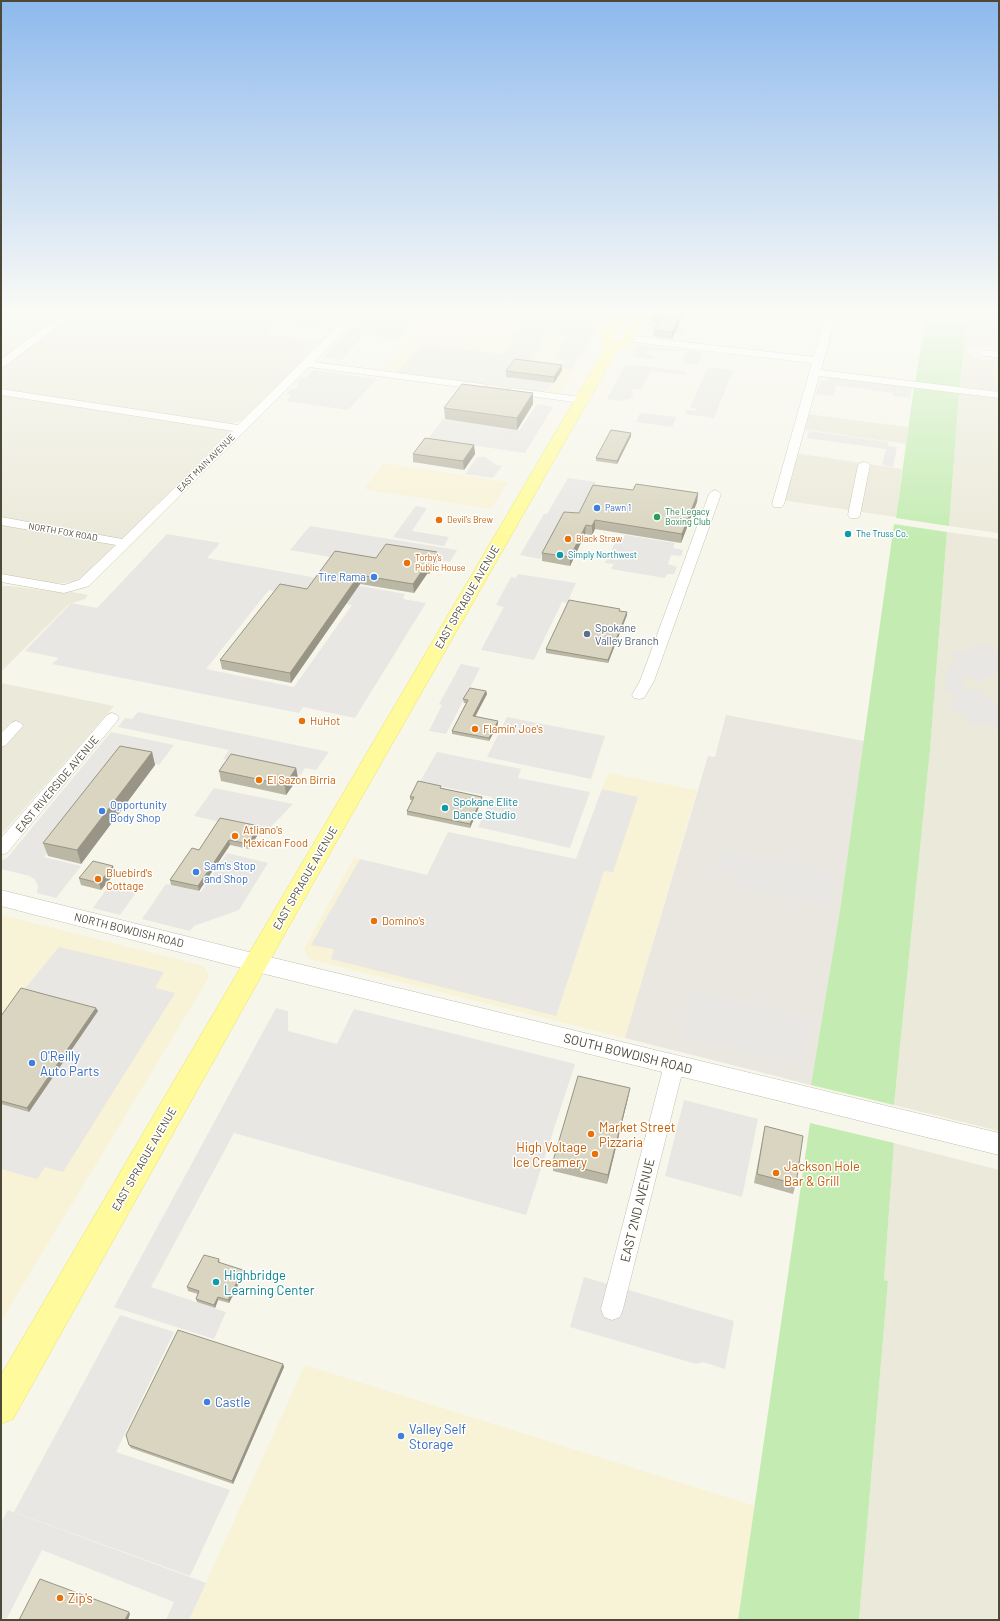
<svg xmlns="http://www.w3.org/2000/svg" width="1000" height="1621" font-family="Barlow,sans-serif">
<rect width="100%" height="100%" fill="#f6f6eb"/>
<!-- residential -->
<g fill="#ebe9d9">
<polygon points="1,311 68,311 1,358"/>
<polygon points="79,311 270,311 267,314 270,315 250,332 317,341 297,366 243,420 231,424 1,390 1,367"/>
<polygon points="994,311 999,311 999,351 990,347 979,346 972,347 966,352 973,358 982,360 999,359 999,391 961,387 967,315 994,318"/>
<polygon points="959,393 999,398 999,533 949,526"/>
<polygon points="1,394 230,430 231,432 95,569 85,577 76,581 64,583 52,583 13,577 1,573"/>
<polygon points="807,414 908,427 906,444 802,429"/>
<polygon points="794,453 902,469 896,517 788,501 783,499"/>
<polygon points="947,532 999,539 999,1131 894,1105 930,750"/>
<polygon points="1,586 10,586 58,592 67,591 88,595 85,599 69,604 1,672"/>
<polygon points="1,683 114,706 1,835"/>
<polygon points="894,1143 999,1170 999,1620 859,1620 888,1281 884,1280"/>
</g>
<!-- commercial -->
<g fill="#f8f2d6">
<polygon points="425,311 610,311 561,393 552,395 381,370 402,344 403,336"/>
<polygon points="957,311 994,311 994,318 957,314"/>
<polygon points="384,463 508,482 491,509 364,489"/>
<polygon points="608,773 697,790 625,1038 309,959 304,949 354,858 427,875 448,832 576,859"/>
<polygon points="2,915 200,965 206,969 209,977 1,1321"/>
<polygon points="305,1365 755,1506 738,1620 189,1620"/>
</g>
<!-- industrial -->
<polygon fill="#e9e7df" points="726,715 864,741 840,910 811,1085 625,1038 708,756 715,757"/>
<!-- green -->
<g fill="#c4ecb2">
<polygon points="927,311 957,311 957,314 967,315 960,388 915,383"/>
<polygon points="914,387 959,393 949,526 896,518"/>
<polygon points="894,524 947,532 930,750 894,1105 811,1085 840,910"/>
<polygon points="810,1123 894,1143 884,1280 888,1281 859,1620 738,1620"/>
</g>
<!-- parking -->
<g fill="#e8e7e3" fill-rule="evenodd">
<polygon points="323,311 335,311 316,329 276,324 265,334 251,332 269,316 312,321"/>
<polygon points="368,311 400,313 402,311 420,311 420,314 397,339 364,335 341,360 324,357"/>
<polygon points="529,311 607,311 571,370 559,368 564,359 556,358 559,354 556,353 566,337 546,334 528,364 507,377 554,383 540,393 397,372 422,344 504,354 515,339 508,339"/>
<polygon points="650,320 688,325 684,334 645,329"/>
<polygon points="638,345 680,350 679,352 658,350 657,351 648,350 646,355 654,356 652,359 632,356"/>
<polygon points="687,350 703,352 698,365 682,363"/>
<polygon points="625,365 652,367 687,372 685,375 651,371 641,389 633,389 631,393 634,393 630,399 625,399 623,401 607,399"/>
<polygon points="708,367 733,370 714,418 685,414 687,410 695,411 696,408 690,407"/>
<polygon points="314,370 377,379 348,410 286,401 290,396 289,394 286,394 290,390 296,388 299,385 297,383 300,379 306,378"/>
<polygon points="830,378 912,387 910,398 893,396 893,393 836,385 833,396 816,394 820,381 826,381"/>
<polygon points="977,381 999,383 999,391 977,388"/>
<polygon points="537,404 553,407 525,453 428,439 443,419 520,430"/>
<polygon points="640,413 676,417 672,427 636,422"/>
<polygon points="809,431 888,442 888,446 897,447 893,467 882,465 886,449 807,438"/>
<polygon points="477,457 485,457 496,465 502,466 493,478 465,474"/>
<polygon points="568,478 596,482 576,520 562,518 540,559 520,555 544,514 547,514"/>
<polygon points="416,506 427,508 412,531 449,537 444,546 393,537"/>
<polygon points="310,526 457,550 450,562 384,552 375,565 290,550"/>
<path d="M167 534 220 543 207 558 405 594 403 599 426 603 355 718 303 707 299 713 52 664 59 658 25 651 71 603 97 608ZM269 590 352 605 294 687 206 669Z"/>
<polygon points="625,535 675,543 673,547 674,548 683,550 681,556 671,555 668,564 677,567 674,574 667,574 665,578 611,569 614,564 605,563 617,539 623,540"/>
<polygon points="518,574 576,583 567,603 562,602 534,660 481,650 504,607 496,605 511,577 516,578"/>
<polygon points="985,644 995,650 999,650 999,673 978,682 967,674 964,675 962,688 969,692 976,688 999,706 999,731 989,723 976,727 946,704 957,698 944,689 948,665 959,663 950,655"/>
<polygon points="461,664 480,668 446,734 429,731 442,705 439,704"/>
<polygon points="138,712 329,752 316,770 305,768 301,775 223,759 229,750 118,727 125,718 132,719"/>
<polygon points="507,717 605,736 591,779 487,757"/>
<polygon points="111,732 174,745 159,765 123,757 44,857 81,866 56,898 37,893 38,886 35,880 30,876 1,869 1,860 7,858"/>
<polygon points="437,752 521,769 518,778 590,792 570,848 478,827 492,797 420,782"/>
<polygon points="214,788 293,804 266,832 194,816"/>
<polygon points="602,789 638,797 613,872 604,871 556,1016 331,959 334,949 311,945 360,859 427,875 448,832 576,859"/>
<polygon points="726,850 835,872 831,906 736,886 736,876 716,868"/>
<polygon points="227,853 268,863 239,910 194,926 190,931 142,919 166,884 201,892"/>
<polygon points="111,883 138,890 120,915 93,908"/>
<polygon points="59,947 164,972 155,988 175,993 63,1172 45,1167 37,1179 1,1169 1,1104 29,1112 23,991"/>
<polygon points="691,990 812,1018 804,1066 681,1036"/>
<polygon points="276,1008 288,1011 288,1031 337,1044 354,1009 575,1064 526,1215 234,1133 151,1287 226,1312 214,1339 114,1307"/>
<polygon points="684,1100 758,1119 742,1197 665,1176"/>
<polygon points="584,1277 734,1321 725,1369 703,1362 696,1364 570,1327"/>
<polygon points="120,1315 174,1332 116,1452 230,1490 190,1576 14,1512"/>
<polygon points="8,1510 206,1583 189,1620 166,1620 174,1602 42,1550 6,1620 1,1620 1,1523"/>
</g>
<g fill="none" stroke-linecap="round" stroke-linejoin="round">
<!-- minor casing -->
<g stroke="#c3c1ad" stroke-width="1">
<g id="minor">
<polygon points="68,311 78,311 5,366 1,367 1,359"/>
<polygon points="353,311 362,311 314,362 483,384 488,387 483,390 309,367 89,586 64,593 1,582 1,574 64,585 79,580 116,545 1,525 1,517 122,539 233,431 1,395 1,389 238,425"/>
<polygon points="827,311 837,311 821,370 999,392 999,398 819,376 784,504 782,507 774,507 772,504 812,363 607,339 602,336 607,333 814,357"/>
<polygon points="984,350 999,352 999,358 981,355 979,353 981,351"/>
<polygon points="512,388 581,397 586,400 581,403 508,393 507,391"/>
<polygon points="864,462 868,463 870,465 860,515 858,518 850,518 848,515 858,465 860,463"/>
<polygon points="715,490 719,492 721,494 654,681 644,698 639,699 634,698 632,695 640,681 709,494 711,492"/>
<polygon points="112,713 117,715 119,718 117,721 7,853 1,855 1,838 107,715"/>
<polygon points="16,721 21,723 23,726 6,745 1,747 1,733 11,723"/>
<polygon points="674,1057 681,1059 684,1065 623,1309 620,1317 612,1320 604,1317 601,1309 664,1065 667,1059"/>
</g>
</g>
<!-- tertiary casing -->
<g stroke="#c3c1ad" stroke-width="1">
<polygon id="tertiary" points="1,890 257,954 999,1133 999,1155 257,972 1,906"/>
</g>
<!-- primary casing -->
<g stroke="#ece464" stroke-width="1">
<polygon id="primary" points="616,311 628,311 614,336 615,341 623,337 637,311 649,311 633,342 616,352 343,830 13,1419 1,1424 1,1375 604,350 600,336"/>
</g>
<!-- minor -->
<use href="#minor" fill="#fff" fill-rule="evenodd"/>
<!-- tertiary -->
<use href="#tertiary" fill="#fff" fill-rule="evenodd"/>
<!-- primary -->
<use href="#primary" fill="#fffb9c" fill-rule="evenodd"/>
</g>
<!-- wall -->
<g fill="#bbb7a5">
<polygon points="654,311 685,311 672,339 653,336 654,330 658,321 652,321 652,314"/>
<polygon points="562,370 554,383 506,377 506,371"/>
<polygon points="533,393 533,404 517,430 445,419 444,408"/>
<polygon points="631,433 631,436 617,464 596,461 596,458"/>
<polygon points="474,445 475,454 464,470 413,462 413,454"/>
<polygon points="633,490 698,493 697,502 681,543 595,529 592,535 585,534 570,566 542,561 542,553 579,513"/>
<polygon points="376,558 437,561 429,574 427,574 414,593 360,584 291,683 222,669 220,660 307,589"/>
<polygon points="620,611 627,612 627,615 608,663 546,653 546,649"/>
<polygon points="486,691 487,694 475,716 498,724 489,741 452,734 452,731 466,703 464,703 463,699"/>
<polygon points="152,752 155,765 81,864 48,856 43,843"/>
<polygon points="296,768 298,778 286,795 221,781 219,771"/>
<polygon points="441,788 482,797 482,800 470,828 407,815 407,811 412,800 410,800 410,797"/>
<polygon points="220,818 260,831 249,849 230,845 199,891 171,885 170,880 199,850"/>
<polygon points="113,866 115,873 101,890 81,885 79,878"/>
<polygon points="98,1011 29,1112 1,1104 1,1016"/>
<polygon points="630,1088 628,1098 607,1184 553,1171 553,1161"/>
<polygon points="765,1126 796,1184 793,1194 754,1183 763,1136"/>
<polygon points="219,1259 220,1263 243,1270 244,1273 229,1303 218,1300 215,1308 197,1302 196,1299 198,1294 188,1291 187,1287"/>
<polygon points="283,1364 284,1367 233,1484 131,1448 129,1445"/>
</g>
<!-- shaded-wall -->
<g fill="#989586">
<polygon points="683,311 685,311 672,339 672,332"/>
<polygon points="562,365 562,370 554,383 554,377"/>
<polygon points="533,393 533,404 517,430 517,418"/>
<polygon points="631,433 631,436 617,464 617,461"/>
<polygon points="474,445 475,454 464,470 463,461"/>
<polygon points="698,493 697,502 681,543 682,534"/>
<polygon points="595,520 595,529 592,535 592,526"/>
<polygon points="586,525 585,534 570,566 570,557"/>
<polygon points="437,552 437,561 429,574 429,565"/>
<polygon points="426,565 427,574 414,593 413,584"/>
<polygon points="359,575 360,584 291,683 290,673"/>
<polygon points="627,612 627,615 608,663 608,660"/>
<polygon points="486,691 487,694 474,719 473,716"/>
<polygon points="498,721 498,724 489,741 489,738"/>
<polygon points="152,752 155,765 81,864 77,850"/>
<polygon points="296,768 298,778 286,795 285,785"/>
<polygon points="482,797 482,800 470,828 470,824"/>
<polygon points="259,826 260,831 249,849 248,844"/>
<polygon points="229,840 230,845 199,891 198,886"/>
<polygon points="113,866 115,873 101,890 99,883"/>
<polygon points="96,1008 98,1011 29,1112 27,1108"/>
<polygon points="630,1088 628,1098 607,1184 608,1175"/>
<polygon points="243,1270 244,1273 229,1303 228,1300"/>
<polygon points="218,1297 218,1300 215,1308 214,1305"/>
<polygon points="283,1364 284,1367 233,1484 232,1481"/>
<polygon points="129,1612 130,1614 128,1620 125,1620"/>
</g>
<!-- building -->
<g fill="#d9d5c0" stroke="#989586">
<polygon points="654,311 683,311 672,332 654,330 661,315 652,314"/>
<polygon points="515,359 562,365 554,377 506,371"/>
<polygon points="462,384 533,393 517,418 444,408"/>
<polygon points="611,430 631,433 617,461 596,458"/>
<polygon points="425,438 474,445 463,461 413,454"/>
<polygon points="636,484 698,493 682,534 595,520 592,526 586,525 570,557 542,553 564,512 579,513 593,485 633,490"/>
<polygon points="386,544 437,552 429,565 426,565 413,584 359,575 290,673 220,660 280,584 307,589 335,551 376,558"/>
<polygon points="569,600 620,609 619,611 627,612 608,660 546,649"/>
<polygon points="470,688 486,691 473,716 498,721 489,738 452,731 468,700 463,699"/>
<polygon points="120,746 152,752 77,850 43,843"/>
<polygon points="231,754 296,768 285,785 219,771"/>
<polygon points="418,781 441,786 440,788 482,797 470,824 407,811 414,797 410,797"/>
<polygon points="220,818 259,826 248,844 229,840 198,886 170,880 192,848 199,850"/>
<polygon points="93,861 113,866 99,883 79,878"/>
<polygon points="21,988 96,1008 27,1108 1,1101 1,1016"/>
<polygon points="578,1076 630,1088 608,1175 553,1161"/>
<polygon points="765,1126 803,1136 796,1184 757,1174"/>
<polygon points="204,1255 219,1259 218,1262 243,1270 228,1300 218,1297 214,1305 196,1299 199,1291 187,1287"/>
<polygon points="178,1330 283,1364 232,1481 129,1445 126,1435"/>
<polygon points="40,1579 129,1612 125,1620 19,1620"/>
</g>
<!-- sky -->
<linearGradient id="sky" x2="0" y2="1"><stop stop-color="#8db9ed"/><stop offset="0.58" stop-color="#fbfbf6"/><stop offset="1" stop-color="#fbfbf6" stop-opacity="0"/></linearGradient>
<rect width="1000" height="538" fill="url(#sky)"/>
<!-- markers -->
<g fill="#3f7fe0" stroke="#fff" stroke-width="1.5">
<circle cx="597" cy="508" r="4"/>
<circle cx="374" cy="577" r="4"/>
<circle cx="102" cy="811" r="4"/>
<circle cx="196" cy="872" r="4"/>
<circle cx="32" cy="1063" r="4"/>
<circle cx="207" cy="1402" r="4"/>
<circle cx="401" cy="1436" r="4"/>
</g>
<circle fill="#2e9e5b" stroke="#fff" stroke-width="1.5" cx="657" cy="517" r="4"/>
<g fill="#e8710a" stroke="#fff" stroke-width="1.5">
<circle cx="439" cy="520" r="4"/>
<circle cx="568" cy="539" r="4"/>
<circle cx="407" cy="563" r="4"/>
<circle cx="302" cy="721" r="4"/>
<circle cx="475" cy="729" r="4"/>
<circle cx="259" cy="780" r="4"/>
<circle cx="235" cy="836" r="4"/>
<circle cx="98" cy="879" r="4"/>
<circle cx="374" cy="921" r="4"/>
<circle cx="591" cy="1134" r="4"/>
<circle cx="595" cy="1154" r="4"/>
<circle cx="776" cy="1173" r="4"/>
<circle cx="60" cy="1598" r="4"/>
</g>
<g fill="#0f9aa8" stroke="#fff" stroke-width="1.5">
<circle cx="848" cy="534" r="4"/>
<circle cx="560" cy="555" r="4"/>
<circle cx="445" cy="808" r="4"/>
<circle cx="216" cy="1282" r="4"/>
</g>
<circle fill="#5c6f8a" stroke="#fff" stroke-width="1.5" cx="587" cy="634" r="4"/>
<g text-anchor="middle" stroke-width="3" stroke-linejoin="round" paint-order="stroke">
<!-- far-street labels -->
<g font-size="9" fill="#4c4938" stroke="#fff">
<text transform="translate(206 463) rotate(-45)" y="3">EAST MAIN AVENUE</text>
<text transform="translate(63 532) rotate(10)" y="3">NORTH FOX ROAD</text>
</g>
<!-- far-shop labels -->
<g font-size="9" fill="#366cbe" stroke="#fff" text-anchor="start">
<text x="605" y="511">Pawn 1</text>
</g>
<!-- far-leisure labels -->
<g font-size="9" fill="#27864d" stroke="#fff" text-anchor="start">
<text x="665" y="515">The Legacy<tspan x="665" dy="10">Boxing Club</tspan></text>
</g>
<!-- far-food labels -->
<g font-size="9" fill="#c56008" stroke="#fff" text-anchor="start">
<text x="447" y="523">Devil's Brew</text>
<text x="576" y="542">Black Straw</text>
<text x="415" y="561">Torby's<tspan x="415" dy="10">Public House</tspan></text>
</g>
<!-- far-culture labels -->
<g font-size="9" fill="#0d838f" stroke="#fff" text-anchor="start">
<text x="856" y="537">The Truss Co.</text>
<text x="568" y="558">Simply Northwest</text>
</g>
<!-- shop labels -->
<g font-size="11" fill="#366cbe" stroke="#fff" text-anchor="start">
<text x="366" y="581" text-anchor="end">Tire Rama</text>
<text x="110" y="809">Opportunity<tspan x="110" dy="13">Body Shop</tspan></text>
<text x="204" y="870">Sam's Stop<tspan x="204" dy="13">and Shop</tspan></text>
</g>
<!-- street labels -->
<g font-size="11" fill="#4c4938" stroke="#fff">
<text transform="translate(467 597) rotate(-60)" y="4">EAST SPRAGUE AVENUE</text>
<text transform="translate(57 784) rotate(-50)" y="4">EAST RIVERSIDE AVENUE</text>
<text transform="translate(305 878) rotate(-60)" y="4">EAST SPRAGUE AVENUE</text>
<text transform="translate(129 930) rotate(14)" y="4">NORTH BOWDISH ROAD</text>
<text transform="translate(144 1159) rotate(-60)" y="4">EAST SPRAGUE AVENUE</text>
</g>
<!-- service labels -->
<g font-size="11" fill="#4e5e75" stroke="#fff" text-anchor="start">
<text x="595" y="632">Spokane<tspan x="595" dy="13">Valley Branch</tspan></text>
</g>
<!-- food labels -->
<g font-size="11" fill="#c56008" stroke="#fff" text-anchor="start">
<text x="310" y="725">HuHot</text>
<text x="483" y="733">Flamin' Joe's</text>
<text x="267" y="784">El Sazon Birria</text>
<text x="243" y="834">Atliano's<tspan x="243" dy="13">Mexican Food</tspan></text>
<text x="106" y="877">Bluebird's<tspan x="106" dy="13">Cottage</tspan></text>
<text x="382" y="925">Domino's</text>
</g>
<!-- culture labels -->
<g font-size="11" fill="#0d838f" stroke="#fff" text-anchor="start">
<text x="453" y="806">Spokane Elite<tspan x="453" dy="13">Dance Studio</tspan></text>
</g>
<!-- near-street labels -->
<g font-size="13" fill="#4c4938" stroke="#fff">
<text transform="translate(628 1053) rotate(14)" y="5">SOUTH BOWDISH ROAD</text>
<text transform="translate(637 1210) rotate(-76)" y="5">EAST 2ND AVENUE</text>
</g>
<!-- near-shop labels -->
<g font-size="13" fill="#366cbe" stroke="#fff" text-anchor="start">
<text x="40" y="1061">O'Reilly<tspan x="40" dy="15">Auto Parts</tspan></text>
<text x="215" y="1407">Castle</text>
<text x="409" y="1434">Valley Self<tspan x="409" dy="15">Storage</tspan></text>
</g>
<!-- near-food labels -->
<g font-size="13" fill="#c56008" stroke="#fff" text-anchor="start">
<text x="599" y="1132">Market Street<tspan x="599" dy="15">Pizzaria</tspan></text>
<text x="587" y="1152" text-anchor="end">High Voltage<tspan x="587" dy="15">Ice Creamery</tspan></text>
<text x="784" y="1171">Jackson Hole<tspan x="784" dy="15">Bar &amp; Grill</tspan></text>
<text x="68" y="1603">Zip's</text>
</g>
<!-- near-culture labels -->
<g font-size="13" fill="#0d838f" stroke="#fff" text-anchor="start">
<text x="224" y="1280">Highbridge<tspan x="224" dy="15">Learning Center</tspan></text>
</g>
</g>
<!-- border -->
<rect width="1000" height="1621" fill="none" stroke="#4c4938" stroke-width="4"/>
</svg>
